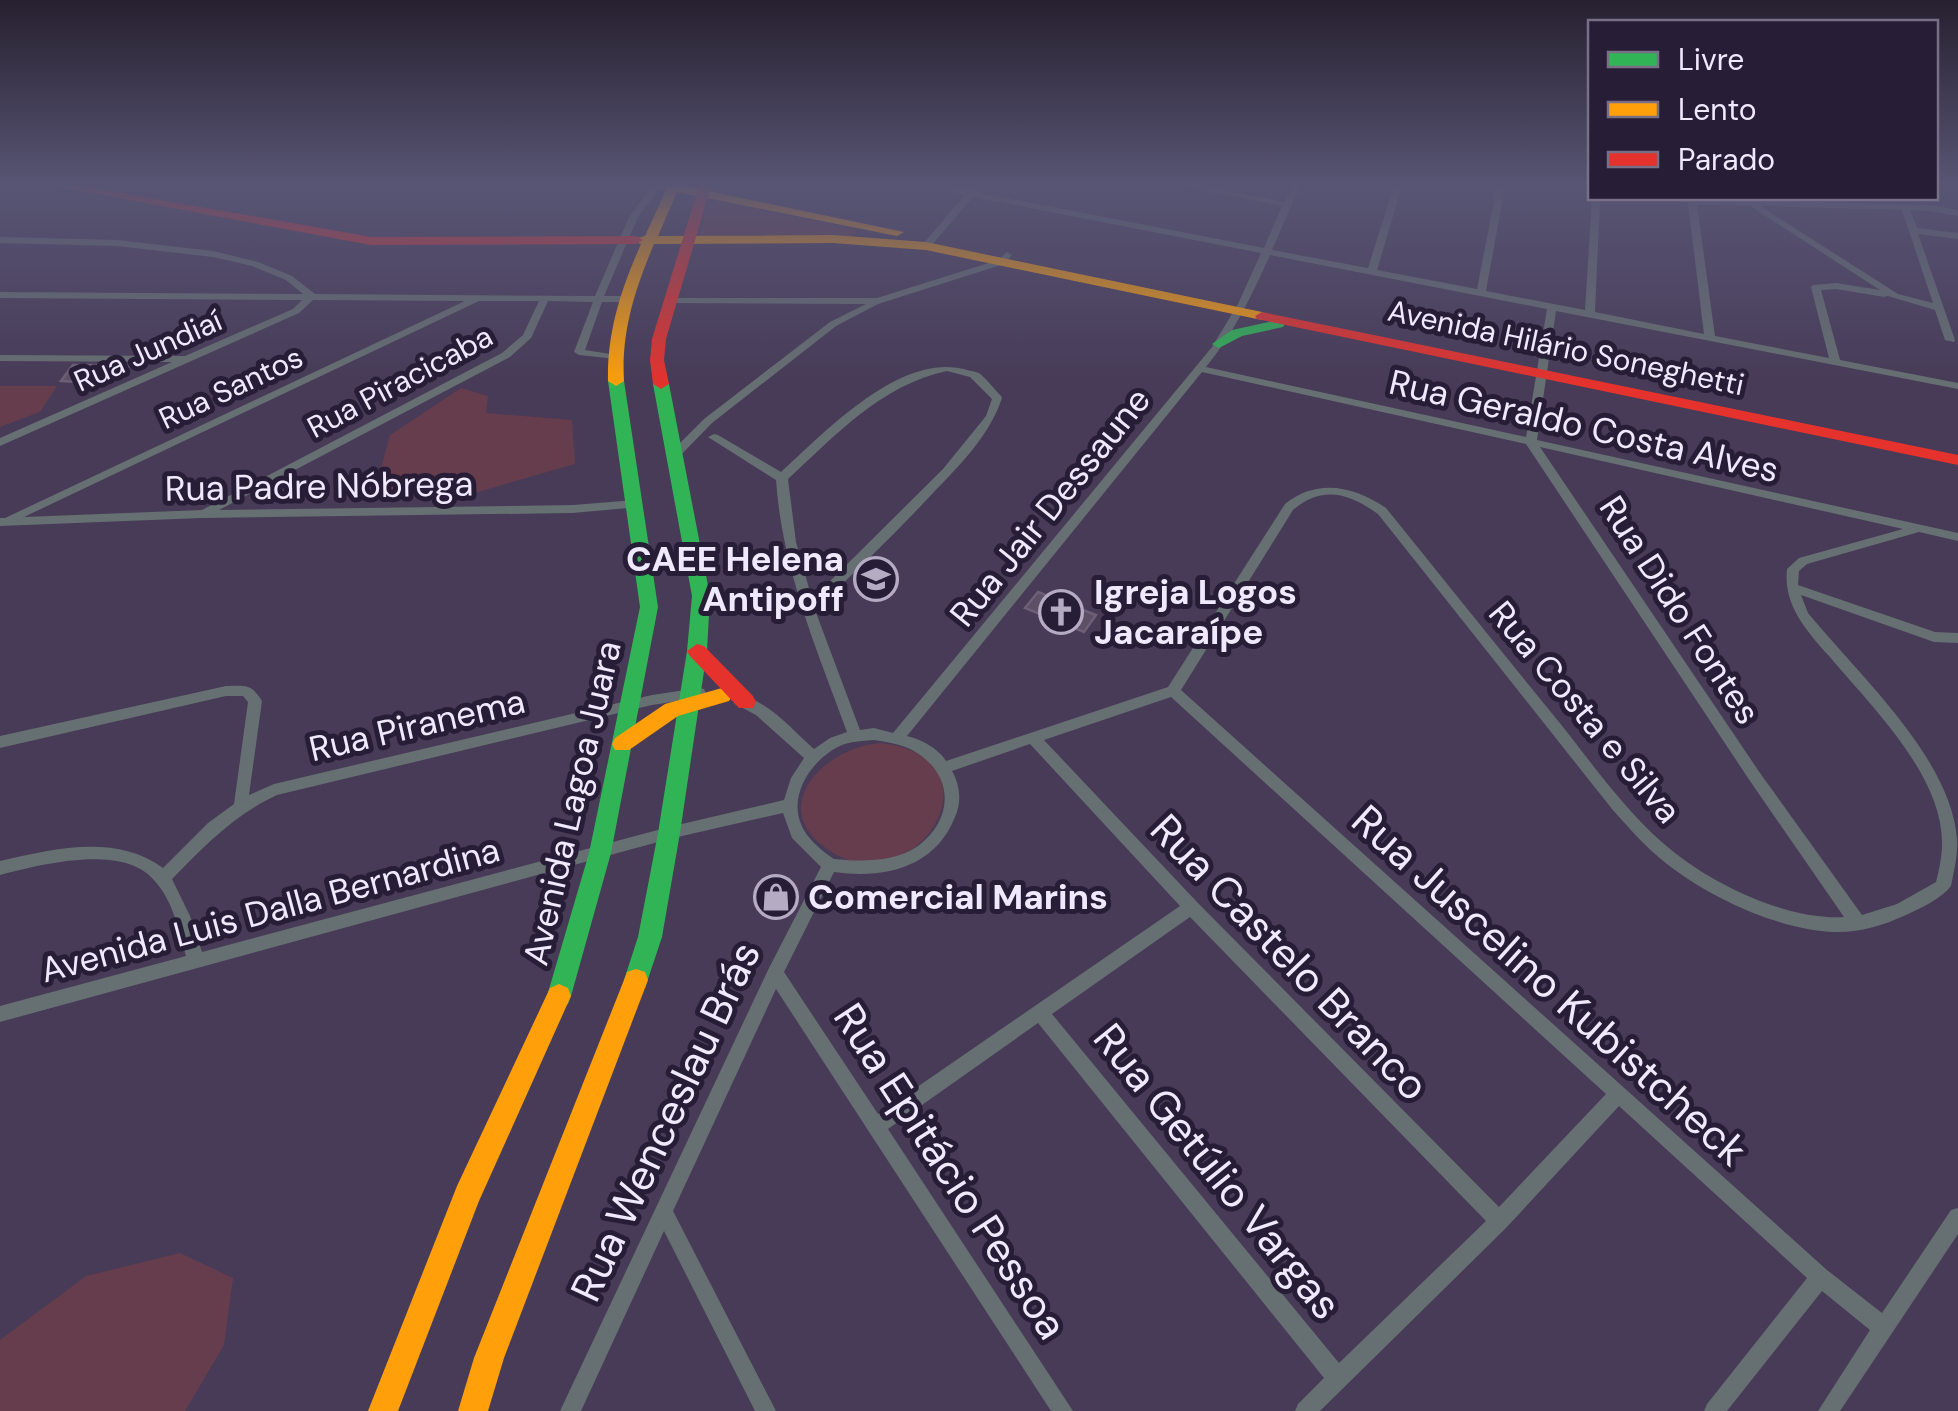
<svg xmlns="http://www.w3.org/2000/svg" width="1958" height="1411" font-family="'DM Sans',sans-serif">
<rect width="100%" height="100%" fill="#473b57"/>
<!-- green -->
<g fill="#663d4d">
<polygon points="718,201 855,229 857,232 847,238 699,236 707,204"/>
<polygon points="0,386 57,386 40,412 0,427"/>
<polygon points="461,388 488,396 486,413 572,420 575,464 478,492 389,492 379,475 390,435"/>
<path d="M881 743C1010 759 913 910 827 849 765 806 827 746 881 743Z"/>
<polygon points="180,1253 233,1278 224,1345 185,1411 0,1411 0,1340 86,1276"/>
</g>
<!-- building -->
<g fill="#5d5066" stroke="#6d5f76" stroke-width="2.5">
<polygon points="73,365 122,365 130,366 105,384 61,381"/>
<polygon points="1038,592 1096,615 1084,632 1025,608"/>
</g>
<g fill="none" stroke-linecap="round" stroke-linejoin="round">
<!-- street -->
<g fill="#666f71" fill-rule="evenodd">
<path d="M652 186H661L638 217 604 296H627L632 299 627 302H602L585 350 617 355V359L579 355 574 352 593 302 548 301 531 338 510 357 219 510 573 505 635 500 639 501V507L573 513 202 518 0 526V518H5L465 301 313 300 299 313 0 446V438L172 362 0 361V355L185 356 293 309 302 300 0 298V292L303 294 286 280 252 266 213 257 117 246 0 243V237L117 240 213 251 258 262 292 276 315 294 595 296 629 217ZM479 301H539L523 335 502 353 202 510 24 517Z"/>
<path d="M927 186C940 186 962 192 973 188L976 189V192L1264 248 1282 206 1181 186H1200L1285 202 1292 186H1300L1272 250 1368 268 1394 186H1402L1377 270 1477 289 1497 186H1505L1486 291 1585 310 1592 198H1600L1595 312 1704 334 1688 203 1683 198 1930 205 1958 210V216L1930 211 1910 210 1917 228 1958 233V239L1918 234 1955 340 1954 342 1945 340 1935 310 1888 296 1884 297 1836 289 1821 290 1840 360 1958 383V389L1556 311 1537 440 1958 533V541L1919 532 1807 564 1799 571 1798 585 1935 632 1958 633V643L1934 642 1801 595 1808 613C1858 674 1951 758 1957 839 1958 855 1954 871 1951 886 1941 899 1921 908 1906 915 1884 925 1862 932 1838 932 1783 932 1710 898 1667 864 1646 848 1629 828 1612 809L1378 514C1349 493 1322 485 1293 510L1181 690 1827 1270 1882 1313 1951 1210 1958 1208V1234L1840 1411H1818L1870 1330 1822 1291 1727 1411H1704L1707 1404 1807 1278 1619 1106 1506 1228 1320 1411H1295L1298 1404 1324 1378 1038 1023 888 1129 1073 1411H1051L776 989 673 1211 776 1411H755L664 1231 581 1411H560L769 968 821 867 792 838 783 813 669 839 0 1022V1006L186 956C179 929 172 898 152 878 119 844 40 865 0 875V861C52 849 116 833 163 868L208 823 234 804 248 702 243 696H226L0 748V736L226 686C245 686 251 683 262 701L249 795 274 784 652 695 699 688 704 689 706 693 704 697 699 698 652 705 277 795C234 815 204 846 172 879L190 916 202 952 669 827 784 800 791 778 804 758 756 715 735 704 733 700 735 696C764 695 793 731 814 749L830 738 847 732C817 650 782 569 776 480L708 437 714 434 718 435 781 472C825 432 899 353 964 369 967 370 976 372 979 373 987 379 994 389 1001 396L1002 398C990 435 960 465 933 493 895 534 855 572 815 610L860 730 874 728 893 733 1212 347 1238 304 1261 253 973 197 929 248H923V244L965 195ZM1697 205 1750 206 1880 290 1836 283 1813 285 1811 287 1829 358 1715 336ZM1760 206 1902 210 1933 303 1898 294ZM1270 255 1547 309 1526 437 1206 367C1234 333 1252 295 1270 255ZM947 371 970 377 992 399 986 416 943 469 812 599 796 542 788 479C836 435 881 385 947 371ZM1202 372 1526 444 1750 781 1844 917C1789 920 1718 887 1675 853 1630 818 1595 767 1559 722 1501 651 1444 580 1386 508 1354 486 1317 478 1285 504L1168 687 946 761C939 749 921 739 907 736ZM1540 447 1903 529 1799 558 1787 569C1783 605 1806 630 1829 656 1870 705 1943 775 1942 844 1942 857 1939 870 1936 882L1897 904 1862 915 1760 773ZM1171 697 1606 1094 1499 1207 1197 902 1044 740ZM874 740C886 742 901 744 912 750 953 772 956 817 918 846 896 862 860 862 834 859 822 851 806 838 801 824 788 793 814 757 842 745 852 741 863 741 874 740ZM1030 744 1180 906 878 1114 784 972 834 872C884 879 935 868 955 817 962 802 960 785 952 771ZM1190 917 1486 1221 1339 1363 1052 1014Z"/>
<polygon points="1007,252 1012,255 1004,264 878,304 836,326 712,423 677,459 673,460 667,456 704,419 830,322 866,304 670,303 665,300 667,298 877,298 998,260"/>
</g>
<!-- fast -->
<g fill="#30b455" fill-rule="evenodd">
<polygon points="1278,320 1285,324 1283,327 1242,336 1219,348 1212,344 1232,330"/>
<polygon points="616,376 624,381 658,607 611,853 571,996 568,1004 559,1008 550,1004 547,996 589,853 640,607 608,381"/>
<polygon points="661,379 669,384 710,596 707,651 680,833 662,937 645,988 636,991 627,988 624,980 638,937 658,833 687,651 692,596 653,384"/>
</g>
<!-- slow -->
<g fill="#ff9f0a" fill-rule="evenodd">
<path d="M658 186H684L904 232 897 236 677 192 658 236 833 235 926 242 1262 312 1269 316 1262 320 926 250 833 243 654 244C635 289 621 332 624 381L616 386 608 381C607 332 621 289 641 244L629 240 645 236 666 190Z"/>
<polygon points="722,688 729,691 732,696 729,701 678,716 629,750 615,750 612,744 615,738 665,704"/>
<polygon points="636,969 645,972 648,980 504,1358 488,1411 458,1411 474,1358 624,980 627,972"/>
<polygon points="559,984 568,988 571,996 479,1201 398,1411 368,1411 457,1186 550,988"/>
</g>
<!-- jam -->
<g fill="#e5322d" fill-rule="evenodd">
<polygon points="54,186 82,186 371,237 636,236 643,240 636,244 371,245"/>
<polygon points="699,186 711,186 666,339 664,360 669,384 661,389 653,384 650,360 652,339"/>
<polygon points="1262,312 1958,455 1958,465 1257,319 1255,316"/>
<polygon points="697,644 704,646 753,696 756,702 753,708 739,708 690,656 687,651"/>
</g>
</g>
<!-- sky -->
<linearGradient id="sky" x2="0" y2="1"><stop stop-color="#272030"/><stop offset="0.48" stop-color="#585574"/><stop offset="1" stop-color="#585574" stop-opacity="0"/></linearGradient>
<rect width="1958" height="384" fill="url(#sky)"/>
<!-- icons -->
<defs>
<g id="school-ring" transform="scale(2.25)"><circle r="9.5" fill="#271d36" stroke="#b5acc4" stroke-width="1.5"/><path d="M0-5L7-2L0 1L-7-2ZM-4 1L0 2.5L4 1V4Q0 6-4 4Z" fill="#b5acc4"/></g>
<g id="church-ring" transform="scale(2.25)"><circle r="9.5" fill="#271d36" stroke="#b5acc4" stroke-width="1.5"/><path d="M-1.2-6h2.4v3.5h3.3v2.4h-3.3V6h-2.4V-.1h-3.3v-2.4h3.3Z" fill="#b5acc4"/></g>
<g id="shop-ring" transform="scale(2.25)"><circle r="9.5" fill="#271d36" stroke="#b5acc4" stroke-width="1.5"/><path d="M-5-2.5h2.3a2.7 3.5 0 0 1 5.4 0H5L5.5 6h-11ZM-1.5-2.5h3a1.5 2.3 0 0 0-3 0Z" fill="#b5acc4"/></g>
</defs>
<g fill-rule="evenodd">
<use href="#school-ring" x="876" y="579"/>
<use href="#church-ring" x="1061" y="612"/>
<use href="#shop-ring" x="776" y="897"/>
</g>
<g text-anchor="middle" stroke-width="10" stroke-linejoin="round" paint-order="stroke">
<!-- far-street labels -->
<g font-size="30" fill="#f0e9fe" stroke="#271d36">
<text transform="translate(1566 348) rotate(12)" y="10">Avenida Hilário Soneghetti</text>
<text transform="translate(148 351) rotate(-24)" y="10">Rua Jundiaí</text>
<text transform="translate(400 382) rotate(-28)" y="10">Rua Piracicaba</text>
<text transform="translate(231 388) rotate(-25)" y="10">Rua Santos</text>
</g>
<!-- street labels -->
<g font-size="35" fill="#f0e9fe" stroke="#271d36">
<text transform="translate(1584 426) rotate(13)" y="12">Rua Geraldo Costa Alves</text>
<text transform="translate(319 486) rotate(-1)" y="12">Rua Padre Nóbrega</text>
<text transform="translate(1050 507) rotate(-51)" y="12">Rua Jair Dessaune</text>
<text transform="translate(1680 610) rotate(57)" y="12">Rua Dido Fontes</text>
<text transform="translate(1585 712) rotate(50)" y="12">Rua Costa e Silva</text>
<text transform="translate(417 725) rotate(-13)" y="12">Rua Piranema</text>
<text transform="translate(572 803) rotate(-77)" y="12">Avenida Lagoa Juara</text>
<text transform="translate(270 910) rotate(-15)" y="12">Avenida Luis Dalla Bernardina</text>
</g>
<!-- poi labels -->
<g font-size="35" font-weight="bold" fill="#f0e9fe" stroke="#271d36" text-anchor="start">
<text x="844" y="571" text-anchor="end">CAEE Helena<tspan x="844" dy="40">Antipoff</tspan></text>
<text x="1094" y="604">Igreja Logos<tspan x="1094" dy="40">Jacaraípe</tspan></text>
<text x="808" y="909">Comercial Marins</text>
</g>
<!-- near-street labels -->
<g font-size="42" fill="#f0e9fe" stroke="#271d36">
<text transform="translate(1290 957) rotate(46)" y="15">Rua Castelo Branco</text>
<text transform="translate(1550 985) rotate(42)" y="15">Rua Juscelino Kubistcheck</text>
<text transform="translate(665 1121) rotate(-65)" y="15">Rua Wenceslau Brás</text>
<text transform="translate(951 1171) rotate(57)" y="15">Rua Epitácio Pessoa</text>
<text transform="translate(1218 1171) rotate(51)" y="15">Rua Getúlio Vargas</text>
</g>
</g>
<!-- legend -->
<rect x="1588" y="20" width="350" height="180" fill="#271d36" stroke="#776f86" stroke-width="2.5"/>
<rect x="1608" y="52" width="50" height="15" fill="#30b455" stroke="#776f86" stroke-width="2.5"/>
<text x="1678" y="70" font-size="30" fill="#f0e9fe">Livre</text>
<rect x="1608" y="102" width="50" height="15" fill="#ff9f0a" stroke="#776f86" stroke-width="2.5"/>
<text x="1678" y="120" font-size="30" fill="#f0e9fe">Lento</text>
<rect x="1608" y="152" width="50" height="15" fill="#e5322d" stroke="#776f86" stroke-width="2.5"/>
<text x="1678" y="170" font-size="30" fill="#f0e9fe">Parado</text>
</svg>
